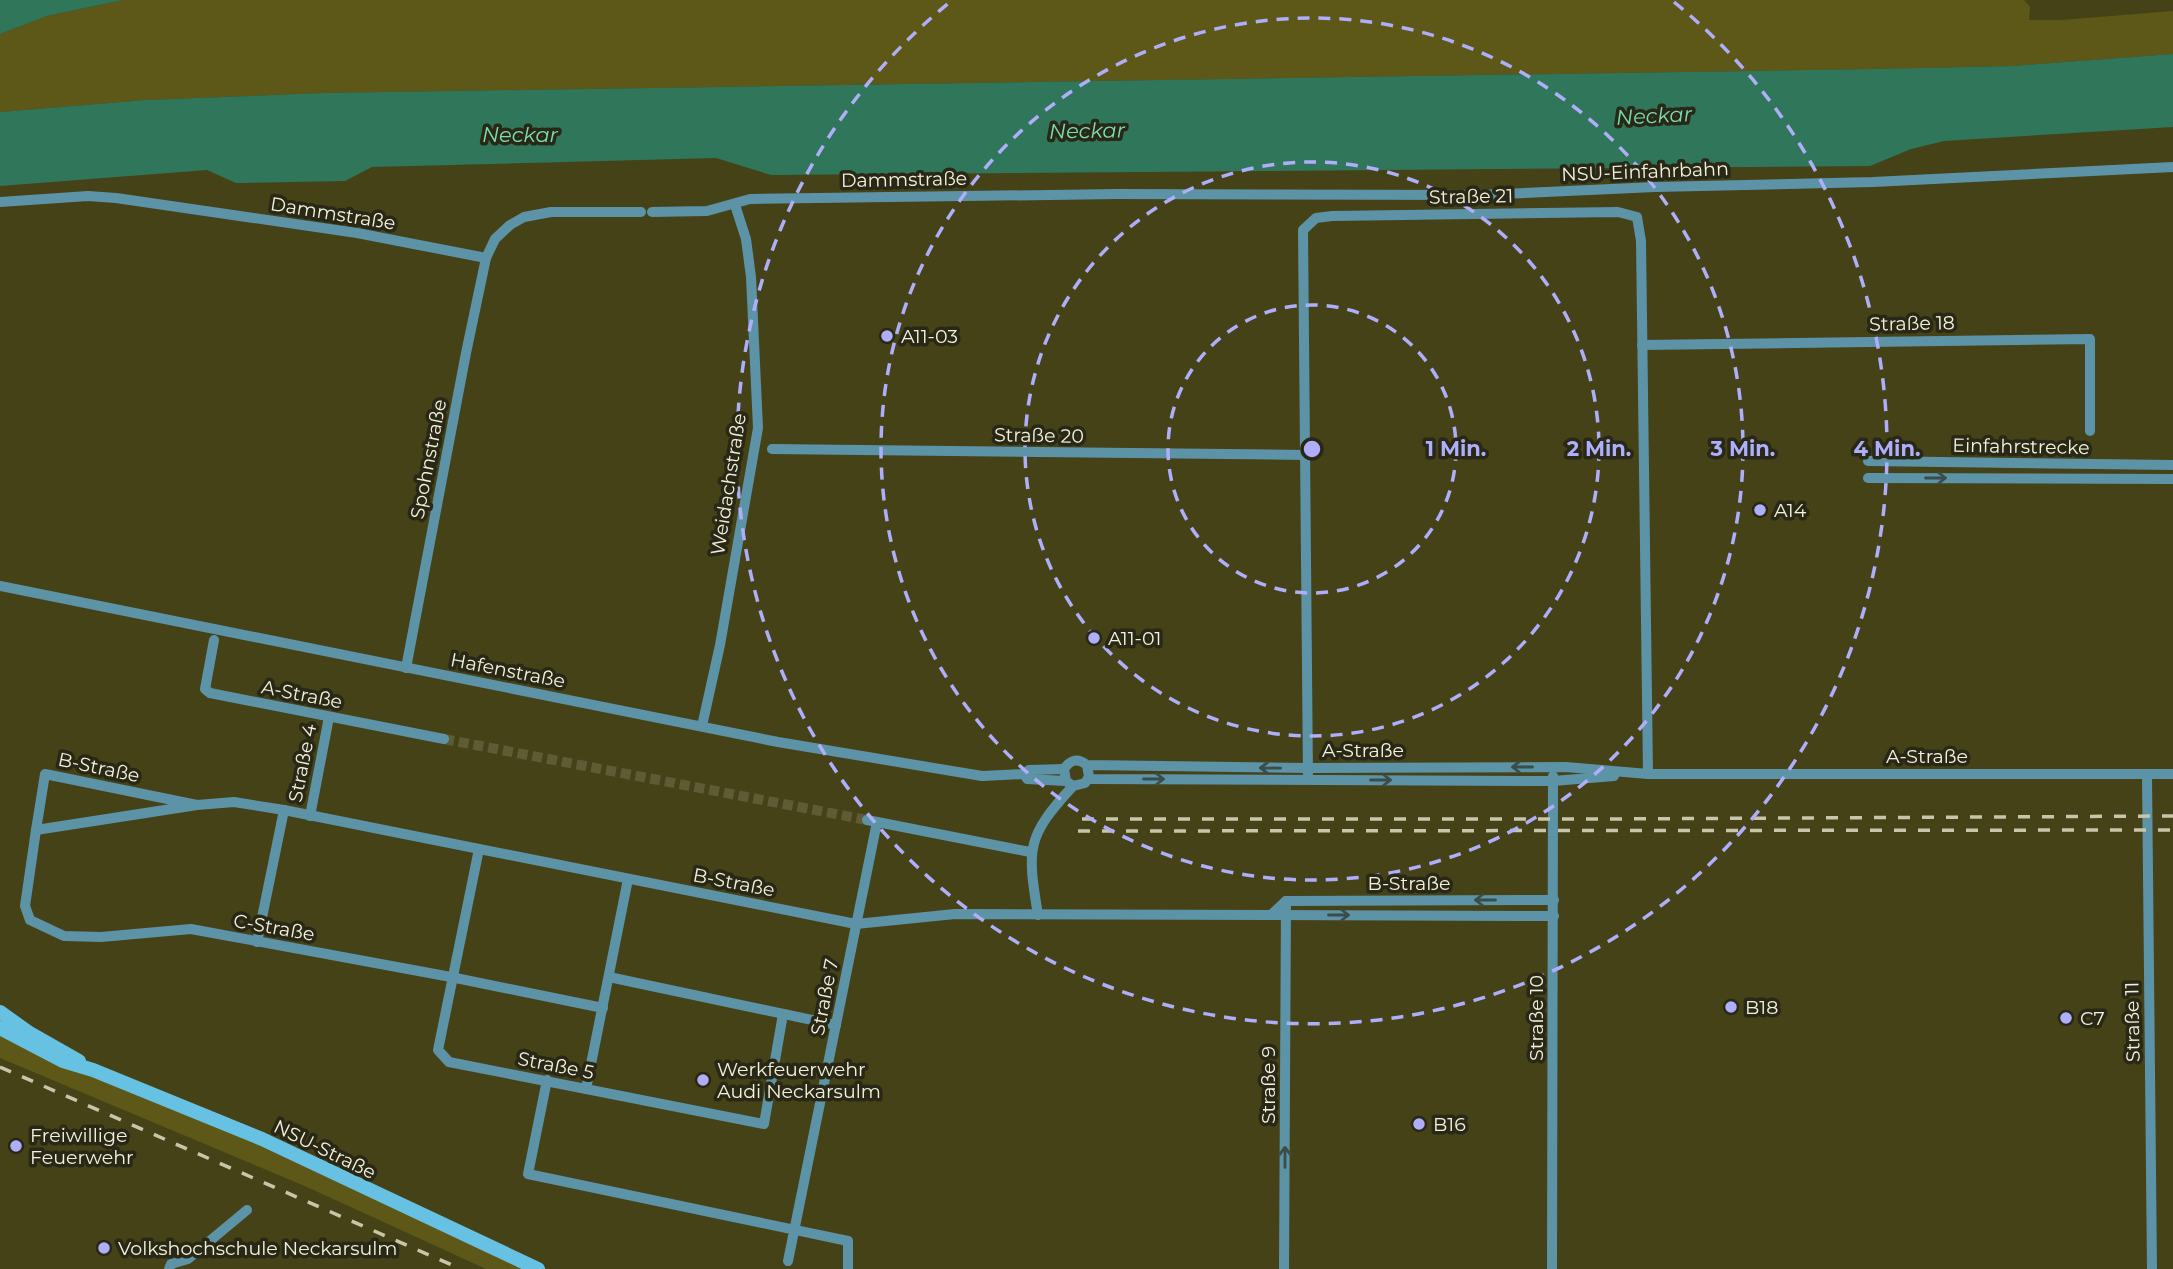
<svg xmlns="http://www.w3.org/2000/svg" width="2173" height="1269" font-family="Montserrat,sans-serif">
<rect width="100%" height="100%" fill="#454218"/>
<!-- green -->
<g fill="#5d5817">
<polygon points="123,0 2024,0 2030,7 2029,20 2061,20 2173,11 2173,54 2012,66 1872,69 323,93 146,100 0,112 0,34 47,16"/>
<polygon points="0,1006 84,1060 543,1269 486,1269 307,1187 0,1058"/>
</g>
<!-- water -->
<g fill="#30765a">
<polygon points="0,0 123,0 47,16 0,34"/>
<polygon points="2173,54 2173,127 1944,141 1911,149 1870,166 771,175 716,158 372,167 345,181 236,183 207,170 0,186 0,112 146,100 323,93 1872,69 2012,66"/>
</g>
<g fill="none" stroke-linecap="round" stroke-linejoin="round">
<!-- street-tunnel -->
<polyline stroke="#5f5c35" stroke-width="10" stroke-dasharray="10 5" stroke-linecap="butt" points="444,739 867,820"/>
<!-- street -->
<g stroke="#5d93a7" stroke-width="10">
<polyline points="0,202 88,196 116,198 357,233 486,258"/>
<polyline points="652,212 707,211 750,199 1117,194 1480,195 1655,187 1873,182 2173,167"/>
<polyline points="1642,345 2090,339 2090,431"/>
<polyline points="772,449 1306,455"/>
<polyline points="1868,461 2173,465"/>
<polyline points="1868,478 2173,479"/>
<polyline points="0,586 778,742 982,776 1024,774 1029,770 1064,769"/>
<polyline points="214,640 205,689 210,693 444,739"/>
<polyline points="406,668 466,353 486,258 495,239 510,225 524,217 551,212 641,212"/>
<polyline points="702,726 720,645 758,428 751,277 746,239 735,205"/>
<path d="M1087 765 1089 777 1085 783 1073 786 1066 781 1064 769C1071 759 1078 758 1087 765L1308 768 1566 767 1648 774H2173"/>
<polyline points="1024,774 1027,779 1066,781"/>
<polyline points="2147,775 2152,1269"/>
<polyline points="1089,777 1088,779 1553,781 1614,776"/>
<polyline points="1308,779 1303,230 1316,218 1332,216 1618,212 1637,217 1641,241 1648,774"/>
<polyline points="197,805 36,830 45,774 197,805 234,802 284,810 856,924 955,914 1554,916"/>
<polyline points="310,816 329,717"/>
<polyline points="867,820 1030,852"/>
<polyline points="36,830 25,906 30,920 64,936 101,937 191,929 451,977 603,1008"/>
<polyline points="479,849 438,1050 449,1062 764,1124 783,1014"/>
<path d="M1038 915C1027 848 1026 837 1073 786"/>
<polyline points="1271,915 1286,901 1554,900"/>
<polyline points="257,942 284,810"/>
<polyline points="609,977 836,1025"/>
<polyline points="547,1080 528,1174 848,1241 848,1269"/>
<polyline points="586,1089 628,879"/>
<polyline points="788,1261 877,822"/>
<polyline points="169,1269 171,1264 188,1259 247,1210"/>
<polyline points="1284,1269 1286,901"/>
<polyline points="1552,1269 1553,776"/>
</g>
<!-- secondary -->
<g stroke="#67c1e2" stroke-width="14">
<polyline points="0,1012 28,1032 79,1061"/>
<polyline points="0,1028 63,1061 93,1070 262,1139 538,1269"/>
</g>
<!-- rail -->
<g stroke="#c8c6aa" stroke-width="3.5" stroke-dasharray="12 12" stroke-linecap="butt">
<polyline points="1082,819 1603,819 2173,816"/>
<polyline points="1078,831 2173,830"/>
<polyline points="0,1067 461,1269"/>
</g>
</g>
<!-- one-way arrows -->
<defs><path id="oneway-shaft" d="M-6 0H5M1.5-3L5.5 0L1.5 3" fill="none" stroke-width="1.6" stroke-linecap="round" stroke-linejoin="round" transform="scale(1.75)"/></defs>
<g stroke="#3b4d49">
<use href="#oneway-shaft" transform="translate(1936 478)"/>
<use href="#oneway-shaft" transform="translate(1522 767) rotate(180)"/>
<use href="#oneway-shaft" transform="translate(1270 768) rotate(-179)"/>
<use href="#oneway-shaft" transform="translate(1154 779)"/>
<use href="#oneway-shaft" transform="translate(1381 780)"/>
<use href="#oneway-shaft" transform="translate(1485 900) rotate(180)"/>
<use href="#oneway-shaft" transform="translate(1339 915)"/>
<use href="#oneway-shaft" transform="translate(1285 1157) rotate(-90)"/>
</g>
<!-- distance rings -->
<g fill="none" stroke="#afaefa" stroke-width="3.5" stroke-dasharray="12 9">
<circle cx="1312" cy="449" r="144"/>
<circle cx="1312" cy="449" r="287"/>
<circle cx="1312" cy="449" r="431"/>
<path d="M1674 2A575 575 0 1 1 950 2"/>
</g>
<!-- markers -->
<g fill="#afaefa" stroke="#292816" stroke-width="2.5">
<circle cx="887" cy="336" r="7"/>
<circle cx="1760" cy="510" r="7"/>
<circle cx="1094" cy="638" r="7"/>
<circle cx="1731" cy="1007" r="7"/>
<circle cx="2066" cy="1018" r="7"/>
<circle cx="703" cy="1080" r="7"/>
<circle cx="1419" cy="1124" r="7"/>
<circle cx="16" cy="1146" r="7"/>
<circle cx="104" cy="1248" r="7"/>
</g>
<g text-anchor="middle" stroke-width="7" stroke-linejoin="round" paint-order="stroke">
<!-- street labels -->
<g font-size="19" fill="#f3f1da" stroke="#292816">
<text transform="translate(1645 171) rotate(-2)" y="7">NSU-Einfahrbahn</text>
<text transform="translate(904 179) rotate(-1)" y="7">Dammstraße</text>
<text transform="translate(1471 196) rotate(-1)" y="7">Straße 21</text>
<text transform="translate(333 213) rotate(9)" y="7">Dammstraße</text>
<text transform="translate(1912 323) rotate(-1)" y="7">Straße 18</text>
<text transform="translate(1039 435) rotate(1)" y="7">Straße 20</text>
<text transform="translate(2021 446) rotate(1)" y="7">Einfahrstrecke</text>
<text transform="translate(428 459) rotate(-79)" y="7">Spohnstraße</text>
<text transform="translate(728 484) rotate(-81)" y="7">Weidachstraße</text>
<text transform="translate(508 670) rotate(11)" y="7">Hafenstraße</text>
<text transform="translate(302 694) rotate(11)" y="7">A-Straße</text>
<text x="1363" y="757">A-Straße</text>
<text x="1927" y="763">A-Straße</text>
<text transform="translate(302 763) rotate(-79)" y="7">Straße 4</text>
<text transform="translate(99 767) rotate(12)" y="7">B-Straße</text>
<text transform="translate(734 882) rotate(11)" y="7">B-Straße</text>
<text x="1409" y="890">B-Straße</text>
<text transform="translate(274 927) rotate(10)" y="7">C-Straße</text>
<text transform="translate(824 997) rotate(-79)" y="7">Straße 7</text>
<text transform="translate(1536 1018) rotate(-90)" y="7">Straße 10</text>
<text transform="translate(2132 1022) rotate(-91)" y="7">Straße 11</text>
<text transform="translate(556 1065) rotate(11)" y="7">Straße 5</text>
<text transform="translate(1268 1085) rotate(-90)" y="7">Straße 9</text>
<text transform="translate(325 1149) rotate(26)" y="7">NSU-Straße</text>
</g>
<!-- poi labels -->
<g font-size="19" fill="#f3f1da" stroke="#292816" text-anchor="start">
<text x="901" y="343">A11-03</text>
<text x="1774" y="517">A14</text>
<text x="1108" y="645">A11-01</text>
<text x="1745" y="1014">B18</text>
<text x="2080" y="1025">C7</text>
<text x="717" y="1076">Werkfeuerwehr<tspan x="717" dy="22">Audi Neckarsulm</tspan></text>
<text x="1433" y="1131">B16</text>
<text x="30" y="1142">Freiwillige<tspan x="30" dy="22">Feuerwehr</tspan></text>
<text x="118" y="1255">Volkshochschule Neckarsulm</text>
</g>
<!-- water labels -->
<g font-size="21" font-style="italic" fill="#78ddb1" stroke="#292816">
<text transform="translate(1654 116) rotate(-3)" y="7">Neckar</text>
<text transform="translate(1087 131) rotate(-1)" y="7">Neckar</text>
<text x="520" y="142">Neckar</text>
</g>
</g>
<circle cx="1312" cy="449" r="10" fill="#afaefa" stroke="#292816" stroke-width="3.5"/>
<g font-size="21" text-anchor="middle" font-weight="bold" fill="#afaefa" stroke="#292816" stroke-width="7" stroke-linejoin="round" paint-order="stroke">
<text x="1456" y="456">1 Min.</text>
<text x="1599" y="456">2 Min.</text>
<text x="1743" y="456">3 Min.</text>
<text x="1887" y="456">4 Min.</text>
</g>
</svg>
